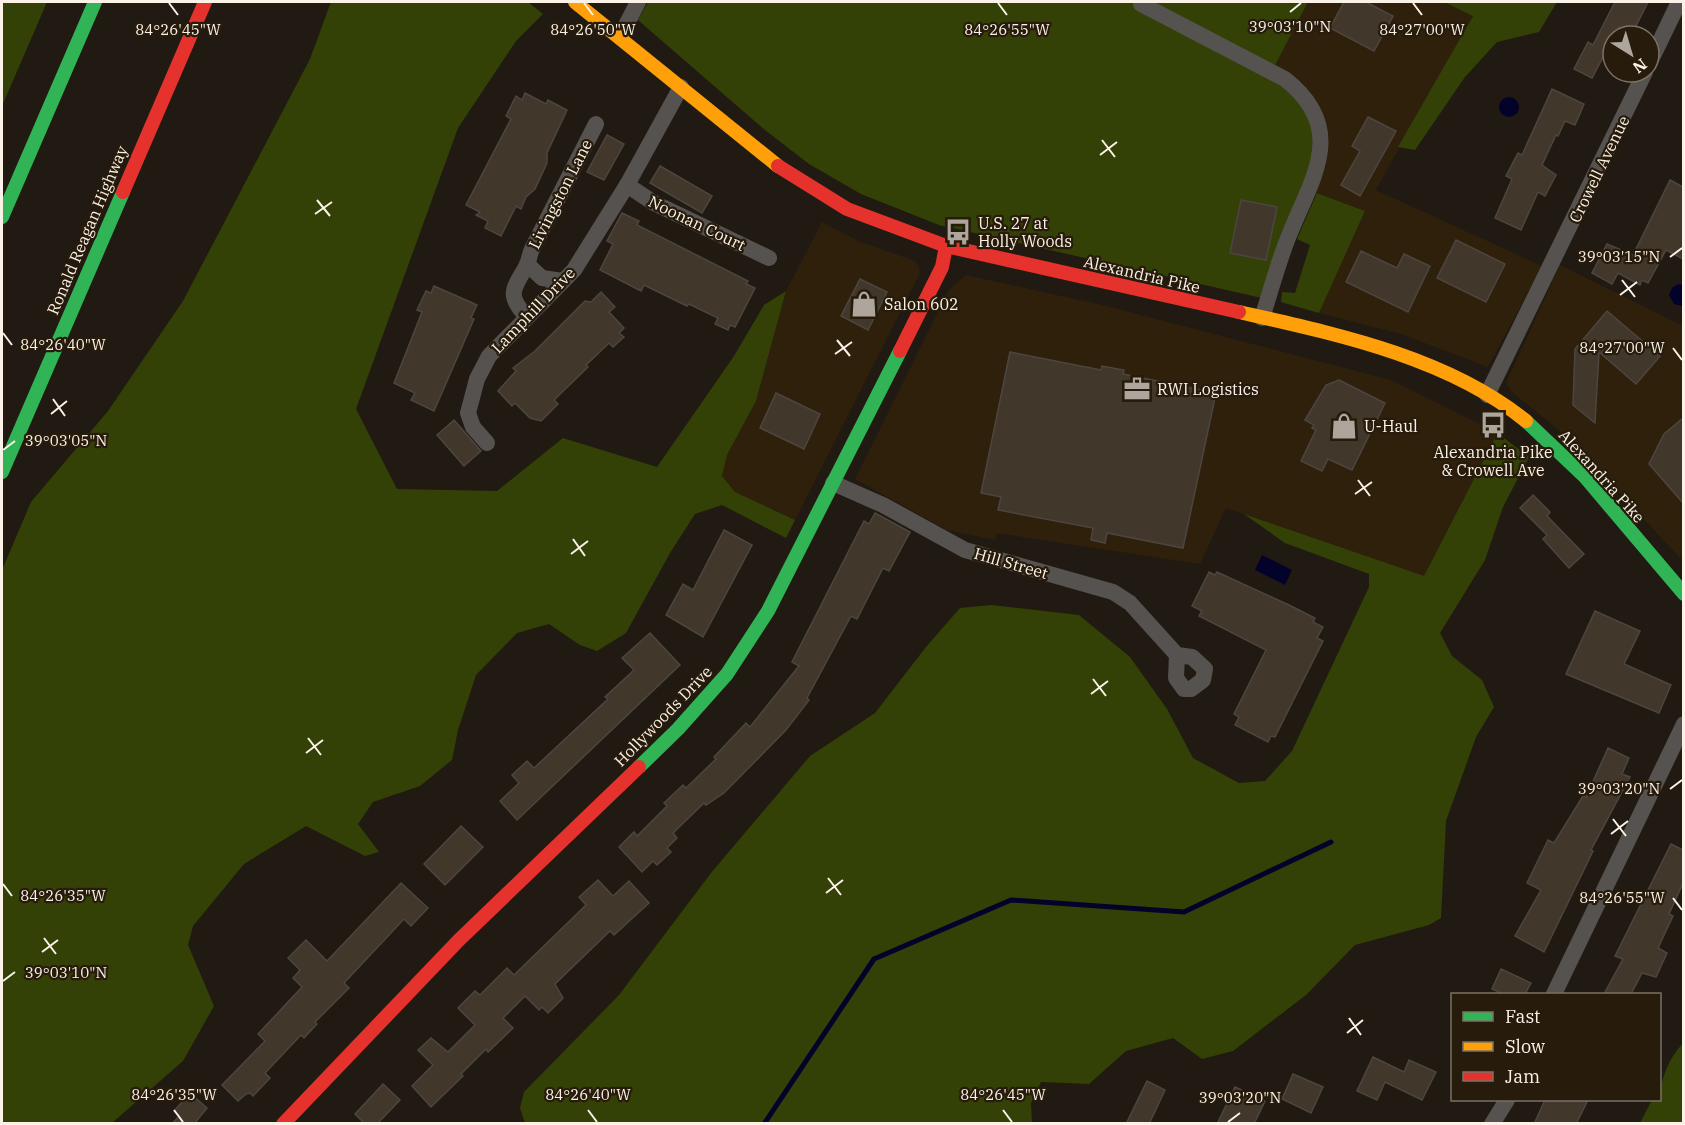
<svg xmlns="http://www.w3.org/2000/svg" width="1685" height="1125" font-family="'IBM Plex Serif',serif">
<rect width="100%" height="100%" fill="#211a12"/>
<!-- built -->
<g fill="#2f200c">
<polygon points="1308,2 1444,2 1473,15 1376,190 1542,266 1488,367 1401,334 1319,313 1365,211 1305,188 1270,75"/>
<polygon points="822,222 858,241 915,261 919,266 920,273 795,520 735,492 722,476 727,455 756,401 786,291"/>
<polygon points="1560,265 1683,326 1683,561 1565,435 1512,392 1506,383"/>
<polygon points="966,275 1102,305 1391,380 1496,432 1494,440 1424,577 1226,508 1200,564 997,533 995,540 947,530 855,479 949,290"/>
</g>
<!-- green -->
<g fill="#334106">
<polygon points="2,2 47,2 2,106"/>
<polygon points="331,2 528,2 543,14 516,41 458,128 356,409 397,489 497,491 563,438 657,467 734,356 764,305 786,291 756,401 727,455 722,476 735,492 795,520 786,538 722,505 695,514 670,553 626,633 597,651 580,645 549,624 517,633 476,675 458,730 452,760 420,786 373,802 358,824 379,852 365,856 306,826 244,864 193,926 188,945 214,1006 183,1061 112,1123 2,1123 2,570 31,502 108,411 183,301 310,59"/>
<polygon points="648,2 1308,2 1270,75 1304,102 1314,134 1311,177 1281,233 1262,298 939,225 861,194 809,164 765,130 638,20"/>
<polygon points="1444,2 1557,2 1539,32 1497,42 1465,77 1415,150 1398,147 1473,16"/>
<polygon points="1317,193 1365,211 1319,313 1281,302 1282,292 1295,293 1310,245 1297,239"/>
<polygon points="1496,432 1529,457 1503,507 1485,560 1440,633 1452,656 1482,680 1494,707 1476,737 1446,821 1441,918 1429,925 1355,945 1306,995 1233,1051 1202,1059 1173,1038 1126,1051 1089,1084 1041,1082 1031,1103 1032,1123 525,1123 520,1108 524,1092 619,995 711,873 810,756 875,713 926,647 960,608 991,605 1079,615 1130,657 1167,709 1193,758 1239,783 1265,781 1292,751 1369,587 1369,574 1285,543 1244,514 1424,576 1494,440"/>
<path d="M1683 1043V1123H1640L1652 1100H1660C1660 1079 1669 1058 1683 1043Z"/>
</g>
<!-- water -->
<g fill="#03022a">
<circle cx="1509" cy="107" r="10"/>
<polygon points="1678,284 1683,285 1682,306 1674,304 1669,295 1672,288"/>
<polygon points="1262,555 1292,570 1285,585 1255,570"/>
</g>
<g fill="none" stroke-linecap="round" stroke-linejoin="round">
<!-- stream -->
<polyline stroke="#03022a" stroke-width="5" points="764,1124 874,959 1011,900 1184,912 1331,842"/>
</g>
<!-- building -->
<g fill="#41372b" stroke="#4d4640" stroke-width="1.5">
<polygon points="1344,2 1366,2 1393,16 1374,51 1330,28"/>
<polygon points="1615,2 1648,2 1632,34 1619,27 1592,78 1574,69 1588,42 1593,45"/>
<polygon points="1552,89 1584,104 1575,125 1565,121 1558,136 1556,135 1542,165 1556,175 1545,196 1538,192 1521,230 1495,218 1512,179 1506,176 1518,153 1522,155"/>
<polygon points="525,93 546,104 548,100 567,110 547,153 547,163 535,189 526,197 521,209 516,206 501,236 485,228 488,221 476,215 480,212 466,205 511,119 506,116 516,96 522,100"/>
<polygon points="1368,117 1396,131 1360,196 1341,185 1360,151 1352,146"/>
<polygon points="607,135 624,144 604,180 587,172"/>
<polygon points="660,166 712,196 702,213 650,183"/>
<polygon points="1670,180 1683,187 1683,259 1666,250 1648,283 1642,280 1640,285 1618,273 1612,284 1592,273 1607,244 1633,255"/>
<polygon points="1241,200 1277,207 1266,260 1230,253"/>
<polygon points="622,213 639,221 637,225 748,281 746,284 755,288 735,327 730,325 728,330 715,324 718,318 689,304 687,306 644,285 641,291 600,270 613,244 607,241"/>
<polygon points="1456,240 1505,264 1486,302 1437,278"/>
<polygon points="1361,251 1397,268 1404,254 1430,266 1408,312 1346,282"/>
<polygon points="860,279 887,292 868,330 841,316"/>
<polygon points="434,286 477,305 471,318 474,319 434,411 411,400 415,393 394,383 422,312 417,310 426,291 431,293"/>
<polygon points="601,292 615,307 609,312 624,328 619,333 624,337 613,347 609,343 586,365 588,367 554,400 558,404 541,421 530,418 515,403 512,406 498,391 516,371 513,368 535,351 585,301 591,302"/>
<polygon points="1607,311 1660,356 1636,384 1599,352 1595,423 1573,405 1575,349"/>
<polygon points="1010,352 1101,370 1102,366 1124,370 1123,374 1216,393 1183,548 1107,533 1105,543 1091,540 1093,528 998,510 1001,497 981,493"/>
<polygon points="1339,380 1385,403 1352,470 1328,459 1322,471 1301,461 1316,430 1312,428 1314,425 1305,420 1326,385"/>
<polygon points="776,393 820,414 804,449 760,428"/>
<polygon points="1683,418 1683,503 1649,464 1664,434"/>
<polygon points="454,420 481,451 464,466 437,435"/>
<polygon points="1533,495 1550,512 1547,516 1584,554 1569,568 1543,539 1547,535 1520,508"/>
<polygon points="875,513 910,532 889,571 883,568 857,619 851,616 807,698 809,700 786,730 724,793 706,805 704,803 673,833 677,838 667,848 671,852 657,865 653,861 642,872 619,847 634,832 637,836 667,806 664,803 683,785 686,788 716,759 714,757 746,723 750,727 799,666 792,662 864,521 869,524"/>
<polygon points="724,530 752,545 703,637 666,615 683,584 693,590"/>
<polygon points="1209,572 1215,575 1217,572 1289,605 1315,618 1313,622 1323,627 1317,638 1323,641 1275,737 1271,736 1268,742 1235,725 1239,717 1234,714 1266,650 1199,616 1202,611 1192,606"/>
<polygon points="1595,611 1640,631 1624,664 1671,685 1659,713 1566,674"/>
<polygon points="650,633 680,665 517,820 500,801 519,783 512,775 527,761 534,768 608,699 605,697 634,670 622,658"/>
<polygon points="1608,748 1629,758 1622,774 1630,777 1591,850 1593,851 1544,952 1515,936 1541,890 1527,883 1548,840 1554,843 1583,796 1586,797"/>
<polygon points="461,826 483,847 445,885 424,864"/>
<polygon points="1671,844 1683,850 1683,883 1669,914 1673,916 1658,948 1667,953 1656,977 1642,973 1631,994 1604,994 1623,959 1615,956"/>
<polygon points="598,880 613,896 629,881 649,903 614,935 610,931 555,984 563,998 548,1013 542,1007 539,1010 525,996 503,1018 513,1028 488,1052 486,1049 461,1074 463,1076 431,1107 412,1086 433,1065 418,1050 431,1038 448,1052 475,1025 458,1008 475,991 480,995 507,968 514,975 586,905 579,897"/>
<polygon points="401,883 428,908 411,926 404,919 344,983 349,988 315,1022 317,1024 304,1038 301,1035 265,1073 270,1078 253,1096 250,1093 246,1094 238,1101 222,1085 265,1041 258,1034 302,987 293,978 300,970 288,958 306,940 327,961"/>
<polygon points="1501,969 1531,983 1525,994 1503,994 1492,989"/>
<polygon points="1373,1057 1404,1072 1409,1060 1436,1072 1422,1100 1385,1082 1377,1100 1357,1091"/>
<polygon points="1293,1074 1323,1087 1311,1113 1282,1099"/>
<polygon points="1147,1081 1165,1090 1149,1124 1126,1124"/>
<polygon points="383,1084 400,1100 377,1124 365,1124 355,1114"/>
<polygon points="1235,1087 1265,1101 1254,1124 1217,1124"/>
<polygon points="190,1093 207,1108 194,1124 172,1124 179,1116 174,1111"/>
<polygon points="1545,1100 1588,1100 1576,1124 1534,1124"/>
</g>
<g fill="none" stroke-linecap="round" stroke-linejoin="round">
<!-- street -->
<g stroke="#55524f" stroke-width="16">
<path d="M1141 4 1285 79C1351 131 1309 182 1286 243 1277 267 1270 293 1262 318"/>
<polyline points="620,37 638,2"/>
<polyline points="1649,64 1679,2"/>
<polyline points="627,185 654,203 769,258"/>
<polyline points="527,264 542,278 563,281"/>
<path d="M527 317C507 296 512 290 526 267 529 262 529 255 532 249L596 124"/>
<polyline points="1487,395 1645,72"/>
<polyline points="487,443 473,427 468,413 477,379 489,356 574,270 627,185 681,87"/>
<polyline points="833,483 883,505 965,550 1113,592 1130,603 1177,655 1176,678 1184,689 1191,689 1203,680 1205,669 1192,657 1177,655"/>
<polyline points="1554,994 1684,724"/>
<polyline points="1492,1124 1507,1100"/>
</g>
<!-- fast -->
<g stroke="#30b455" stroke-width="14">
<polyline points="2,217 95,2"/>
<polyline points="1526,421 1585,477 1684,594"/>
<polyline points="2,472 123,192"/>
<polyline points="639,767 678,729 727,674 768,611 900,351"/>
</g>
<!-- slow -->
<g stroke="#ff9f0a" stroke-width="14">
<polyline points="575,2 778,166"/>
<path d="M1239 312C1336 334 1447 357 1526 421"/>
</g>
<!-- jam -->
<g stroke="#e5322d" stroke-width="14">
<polyline points="778,166 847,209 946,246 1239,312"/>
<polyline points="123,192 205,2"/>
<polyline points="900,351 942,267 946,246"/>
<polyline points="283,1124 459,940 639,767"/>
</g>
</g>
<!-- ticks -->
<path fill="none" stroke="#faf1e7" stroke-width="2" d="M169 3 178 15M584 3 593 15M998 3 1007 15M1413 3 1422 15M1290 12 1301 3M1102 140 1115 157M1100 155 1117 142M317 200 330 216M315 214 332 202M1670 257 1682 248M1622 280 1635 297M1620 295 1637 282M3 333 12 345M837 340 850 356M1673 348 1682 360M835 354 852 342M53 399 65 416M51 414 67 401M3 450 15 441M1358 480 1370 496M1355 494 1372 482M573 539 585 556M571 554 588 541M1093 679 1106 696M1091 694 1108 681M308 738 321 755M306 753 323 740M1670 789 1682 780M1613 819 1626 836M1611 834 1628 821M828 878 841 895M3 884 12 896M826 893 843 880M1673 898 1682 910M44 938 56 954M42 952 58 940M3 981 15 972M1349 1018 1361 1035M1347 1033 1363 1020M174 1110 183 1122M588 1110 597 1122M1003 1110 1012 1122M1228 1122 1240 1113"/>
<!-- icons -->
<defs>
<g id="bus-bare" transform="scale(2.07)"><path d="M-5-6H5V4H4V6H2V4H-2V6H-4V4H-5ZM-3.5-4V0h7V-4ZM-3.5 1.2v1.5H-2V1.2ZM2 1.2v1.5H3.5V1.2Z" fill="#aea69c" stroke="#271b0c" stroke-width="2.5" paint-order="stroke"/></g>
<g id="shop-bare" transform="scale(2.07)"><path d="M-5-2.5h2.3a2.7 3.5 0 0 1 5.4 0H5L5.5 6h-11ZM-1.5-2.5h3a1.5 2.3 0 0 0-3 0Z" fill="#aea69c" stroke="#271b0c" stroke-width="2.5" paint-order="stroke"/></g>
<g id="office-bare" transform="scale(2.07)"><path d="M-6-3h4V-5.5h4V-3h4V5H-6ZM-1-4.5V-3h2v-1.5ZM-6 0V1H6V0Z" fill="#aea69c" stroke="#271b0c" stroke-width="2.5" paint-order="stroke"/></g>
</defs>
<g fill-rule="evenodd">
<use href="#bus-bare" x="958" y="232"/>
<use href="#shop-bare" x="864" y="304"/>
<use href="#office-bare" x="1137" y="389"/>
<use href="#bus-bare" x="1493" y="425"/>
<use href="#shop-bare" x="1344" y="426"/>
</g>
<g text-anchor="middle" stroke-width="4.5" stroke-linejoin="round" paint-order="stroke">
<!-- street labels -->
<g font-size="16" fill="#faf1e7" stroke="#271b0c">
<text transform="translate(1599 169) rotate(-64)" y="6">Crowell Avenue</text>
<text transform="translate(560 194) rotate(-63)" y="6">Livingston Lane</text>
<text transform="translate(697 223) rotate(26)" y="6">Noonan Court</text>
<text transform="translate(87 230) rotate(-67)" y="6">Ronald Reagan Highway</text>
<text transform="translate(1142 274) rotate(13)" y="6">Alexandria Pike</text>
<text transform="translate(533 310) rotate(-46)" y="6">Lamphill Drive</text>
<text transform="translate(1602 476) rotate(48)" y="6">Alexandria Pike</text>
<text transform="translate(1011 563) rotate(16)" y="6">Hill Street</text>
<text transform="translate(663 716) rotate(-46)" y="6">Hollywoods Drive</text>
</g>
<!-- poi labels -->
<g font-size="16" fill="#faf1e7" stroke="#271b0c" text-anchor="start">
<text x="978" y="229">U.S. 27 at<tspan x="978" dy="18">Holly Woods</tspan></text>
<text x="884" y="310">Salon 602</text>
<text x="1157" y="395">RWI Logistics</text>
<text x="1364" y="432">U-Haul</text>
<text x="1493" y="458" text-anchor="middle">Alexandria Pike<tspan x="1493" dy="18">&amp; Crowell Ave</tspan></text>
</g>
</g>
<g font-size="15" text-anchor="middle" fill="#faf1e7" stroke="#271b0c" stroke-width="4.5" stroke-linejoin="round" paint-order="stroke">
<text x="1290" y="32">39°03'10"N</text>
<text x="178" y="35">84°26'45"W</text>
<text x="593" y="35">84°26'50"W</text>
<text x="1007" y="35">84°26'55"W</text>
<text x="1422" y="35">84°27'00"W</text>
<text x="1619" y="262">39°03'15"N</text>
<text x="63" y="350">84°26'40"W</text>
<text x="1622" y="353">84°27'00"W</text>
<text x="66" y="446">39°03'05"N</text>
<text x="1619" y="794">39°03'20"N</text>
<text x="63" y="901">84°26'35"W</text>
<text x="1622" y="903">84°26'55"W</text>
<text x="66" y="978">39°03'10"N</text>
<text x="174" y="1100">84°26'35"W</text>
<text x="588" y="1100">84°26'40"W</text>
<text x="1003" y="1100">84°26'45"W</text>
<text x="1240" y="1103">39°03'20"N</text>
</g>
<!-- border -->
<rect width="1685" height="1125" fill="none" stroke="#faf1e7" stroke-width="6"/>
<!-- legend -->
<rect x="1451" y="993" width="210" height="108" fill="#271b0c" stroke="#7b7164" stroke-width="1.5"/>
<rect x="1463" y="1012" width="30" height="9" fill="#30b455" stroke="#7b7164" stroke-width="1.5"/>
<text x="1505" y="1023" font-size="18" fill="#faf1e7">Fast</text>
<rect x="1463" y="1042" width="30" height="9" fill="#ff9f0a" stroke="#7b7164" stroke-width="1.5"/>
<text x="1505" y="1053" font-size="18" fill="#faf1e7">Slow</text>
<rect x="1463" y="1072" width="30" height="9" fill="#e5322d" stroke="#7b7164" stroke-width="1.5"/>
<text x="1505" y="1083" font-size="18" fill="#faf1e7">Jam</text>
<!-- north arrow -->
<g transform="translate(1631 54) rotate(143)"><circle r="28" fill="#271b0c" stroke="#7b7164" stroke-width="1.5"/>
<path d="M0-4.5L10 22L0 15L-10 22Z" fill="#aea69c"/>
<text y="-9" font-size="16" font-weight="bold" text-anchor="middle" fill="#faf1e7">N</text>
</g>
</svg>
